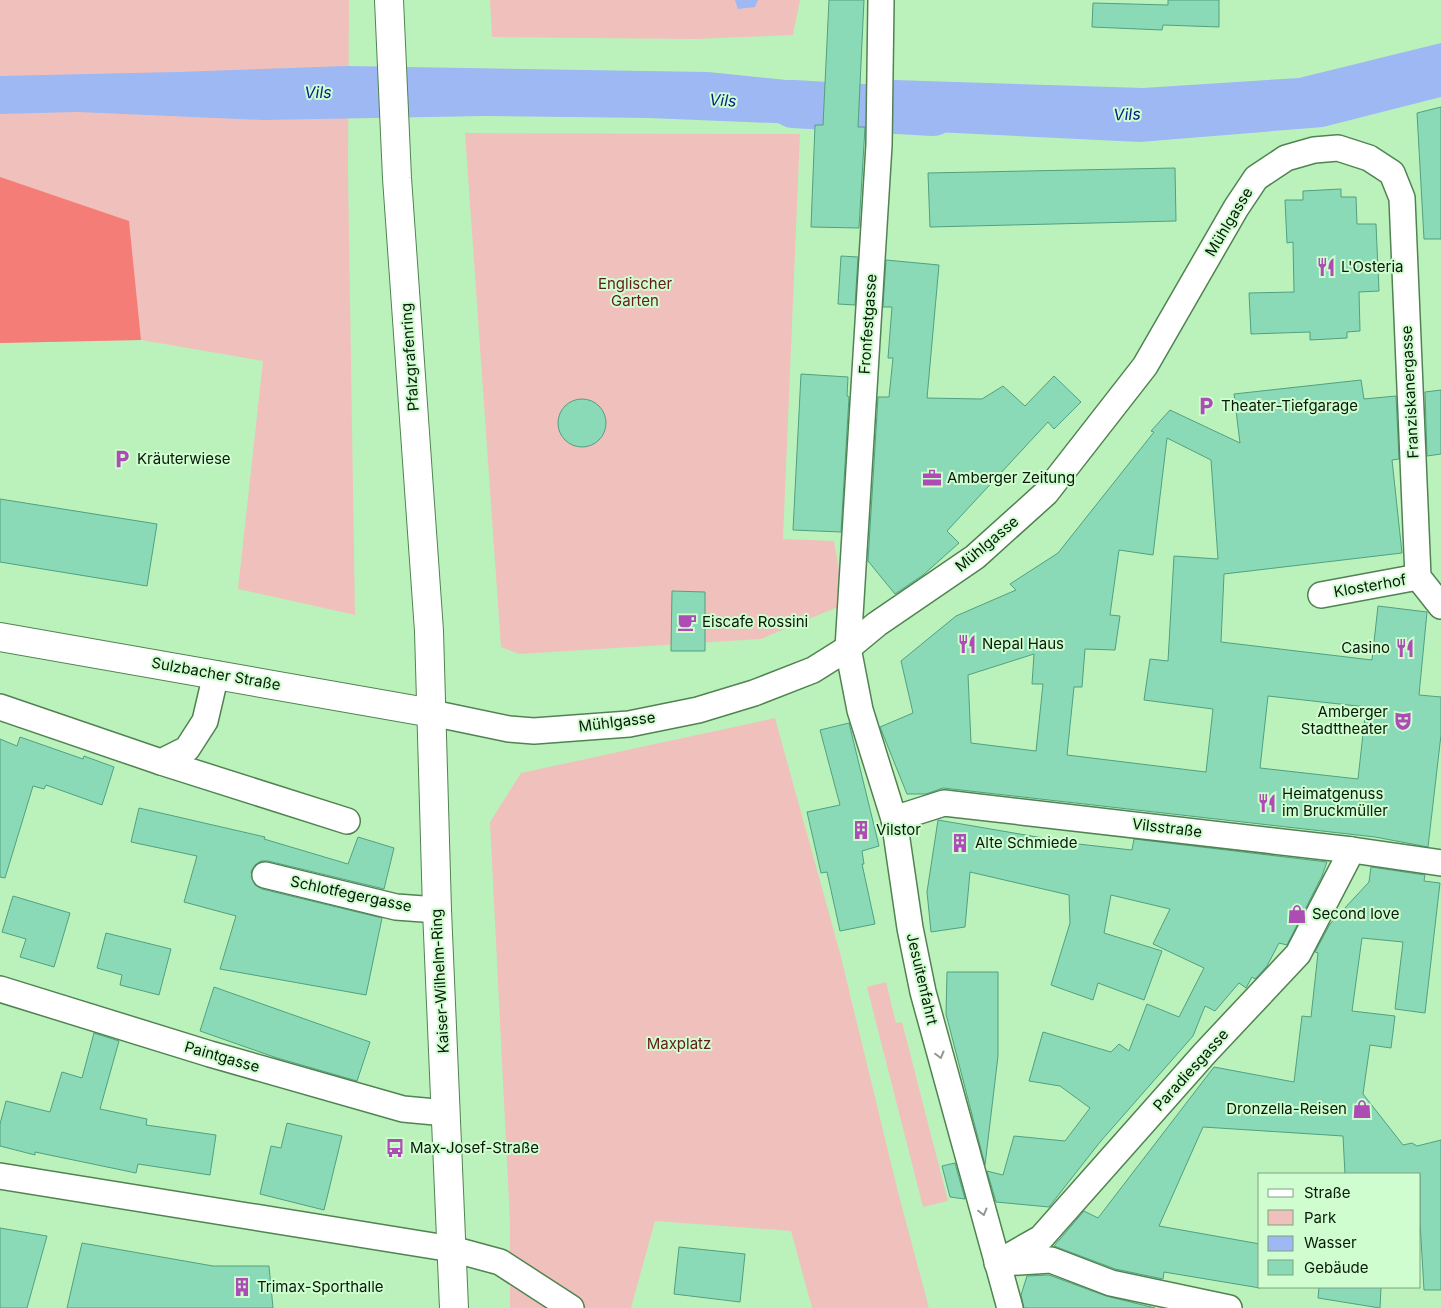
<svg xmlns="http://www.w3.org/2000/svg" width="1441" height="1308" font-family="Inter,sans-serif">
<rect width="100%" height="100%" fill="#bbf2bb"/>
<!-- green -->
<g fill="#f0c1bc">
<polygon points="0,0 349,0 348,170 355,615 238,589 263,361 141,340 0,343"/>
<polygon points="490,0 800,0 793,35 695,39 492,37"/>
<polygon points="465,133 800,134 783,539 834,541 845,604 761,639 519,654 501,647"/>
<polygon points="775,718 840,953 898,1192 929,1308 812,1308 791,1231 655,1221 631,1308 510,1308 510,1222 490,822 521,773"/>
<polygon points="886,982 896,1023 902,1022 948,1201 923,1207 867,987"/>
</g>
<!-- forest -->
<polygon fill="#f47e77" points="0,177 129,221 141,340 0,343"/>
<!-- water -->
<g fill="#9db8f2">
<polygon points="735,0 758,0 755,7 738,9"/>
<polygon points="1441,43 1441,97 1323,127 1140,142 893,130 894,80 1143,88 1299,78"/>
<polygon points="346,66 708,72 825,84 822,125 649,118 485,116 263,120 77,112 0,114 0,76 178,72"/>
</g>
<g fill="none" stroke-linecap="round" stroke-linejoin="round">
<!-- river -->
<polyline stroke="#9db8f2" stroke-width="48" points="793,104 933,112"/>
</g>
<!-- building -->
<g fill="#8adab7" stroke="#51a07f" fill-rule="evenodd">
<polygon points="829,0 864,0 858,127 865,127 859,228 811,227 815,125 823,125"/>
<polygon points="1168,0 1219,0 1219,27 1163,25 1162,30 1092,27 1093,3 1168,5"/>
<polygon points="1441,107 1441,239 1424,239 1417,113"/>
<polygon points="1175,168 1176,221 930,227 928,173"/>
<polygon points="1341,189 1341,197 1356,197 1357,224 1376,224 1379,291 1359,292 1360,331 1347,332 1347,338 1310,340 1310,332 1251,334 1249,293 1294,292 1293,242 1287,243 1285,200 1303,200 1303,191"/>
<polygon points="841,256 858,257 855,305 838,304"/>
<polygon points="886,260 939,265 927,398 982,399 1003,386 1025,406 1054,376 1081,402 1054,429 1048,422 947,531 959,543 923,575 895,594 868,561 878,397 889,397 893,358 888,358 892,307 883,307"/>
<polygon points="801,374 848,377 847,396 849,397 841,532 793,530"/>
<path d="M1361 380 1364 399 1396 396 1399 459 1392 460 1402 553 1224 574 1221 642 1372 660 1378 606 1427 612 1419 695 1441 697V735L1428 847 1375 837 943 788 926 794H907L880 727 913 713 901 661 956 616 1016 590 1010 584 1058 553 1154 432 1151 431 1170 410 1240 443 1234 394ZM1167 438 1211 460 1218 559 1174 556 1168 661 1150 659 1144 700 1213 709 1206 772 1067 755 1074 687H1082L1085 649 1115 650 1120 616 1110 615 1119 550 1153 555ZM1034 654 1032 684H1043L1036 751 971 743 968 675ZM1268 696 1366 707 1358 779 1260 768Z"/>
<polygon points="1441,390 1441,454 1427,456 1425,392"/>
<circle cx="582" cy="423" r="24"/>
<polygon points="0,499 157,524 147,586 0,562"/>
<polygon points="672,591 705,592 705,651 671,651"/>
<polygon points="849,723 879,846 862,851 864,864 862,864 875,924 840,931 827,872 821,873 807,812 840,805 820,730"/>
<polygon points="20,737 83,759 84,756 114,767 102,805 46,785 44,789 33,786 5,878 0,877 0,739 17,746"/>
<polygon points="139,808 265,837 264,839 348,864 358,837 394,848 384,889 268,861 261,861 255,865 251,872 255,885 262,889 382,918 366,995 220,969 236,916 184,902 197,856 131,842"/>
<polygon points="938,820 1078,844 1132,850 1134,839 1327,862 1322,876 1287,945 1279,943 1267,966 1255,979 1252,977 1246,988 1239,983 1215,1011 1205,1006 1193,1036 1100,1142 1049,1207 996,1202 987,1171 1003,1175 1014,1136 1065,1141 1090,1108 1060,1086 1029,1081 1043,1032 1111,1052 1119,1044 1129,1051 1147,1004 1179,1017 1204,968 1153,944 1170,909 1111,895 1104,933 1162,951 1144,1000 1098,983 1093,1000 1051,985 1070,923 1069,895 970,872 965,927 931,932 927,892"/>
<polygon points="1371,867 1425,875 1424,881 1440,883 1425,1013 1395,1009 1403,942 1362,938 1352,1011 1395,1016 1391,1048 1370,1045 1363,1094 1403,1145 1412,1143 1417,1146 1441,1140 1441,1290 1424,1290 1420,1222 1420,1174 1345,1174 1343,1136 1203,1127 1159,1226 1260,1244 1260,1288 1164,1272 1163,1279 1115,1269 1054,1246 1084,1211 1098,1218 1214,1067 1294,1082 1302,1016 1311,1017 1318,953 1315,952 1330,924 1369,882"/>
<polygon points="13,896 70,913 54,967 20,957 26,939 2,932"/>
<polygon points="106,933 171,949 159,995 120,985 122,975 97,968"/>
<polygon points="947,972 998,972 998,1056 985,1165 946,1014"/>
<polygon points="214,987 370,1042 357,1081 277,1058 200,1031"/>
<polygon points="94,1033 119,1041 100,1109 147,1119 146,1125 216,1135 210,1175 138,1164 136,1173 35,1152 35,1155 0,1146 0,1124 6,1101 50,1112 62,1072 82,1078"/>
<polygon points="287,1123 342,1136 324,1210 260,1194 271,1146 281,1148"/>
<polygon points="955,1163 965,1199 950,1197 942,1166"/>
<polygon points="0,1228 47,1236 27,1308 0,1308"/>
<polygon points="82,1243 213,1266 269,1266 273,1308 67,1308"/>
<polygon points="679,1247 745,1254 740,1302 674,1294"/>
<polygon points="1049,1275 1106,1296 1155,1308 1024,1308 1021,1295 1027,1276"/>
<polygon points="1319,1287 1381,1287 1380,1308 1318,1298"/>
</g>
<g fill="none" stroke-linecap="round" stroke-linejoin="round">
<!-- street casing -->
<g stroke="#508351" stroke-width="28">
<g id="street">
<polyline points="881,0 879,145 848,648 860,710 894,819 910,928 923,992 1010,1308"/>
<polyline points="1321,595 1418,577"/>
<polyline points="0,707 161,762 187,749 205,721 216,674"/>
<polyline points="432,713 509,729 534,731 629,724 698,710 754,693 813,670 848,648 877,624 975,557 1046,493 1145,366 1236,208 1256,178 1286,158 1314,150 1338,148 1369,158 1392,173 1402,198 1418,577 1441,606"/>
<polyline points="161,762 347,821"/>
<polyline points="894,819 944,803 1352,850 1441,863"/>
<polyline points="265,875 396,907 437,910"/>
<polyline points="0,989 210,1054 403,1109 446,1113"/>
<polyline points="0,1176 452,1249 500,1262 571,1308"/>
<polyline points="997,1263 1041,1238 1205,1053 1298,954 1352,850"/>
<polyline points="1002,1263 1051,1260 1111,1283 1229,1308"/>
</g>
</g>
<!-- secondary casing -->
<g stroke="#508351" stroke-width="30">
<g id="secondary">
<polyline points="389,0 397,178 429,631 437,910 454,1308"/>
<polyline points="0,637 432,713"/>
</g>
</g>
<!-- street -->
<use href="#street" stroke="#fff" stroke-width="25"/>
<!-- secondary -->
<use href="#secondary" stroke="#fff" stroke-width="28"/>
</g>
<!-- one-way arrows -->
<defs><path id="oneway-chevron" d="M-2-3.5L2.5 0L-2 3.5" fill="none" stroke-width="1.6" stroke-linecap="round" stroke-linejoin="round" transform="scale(1.25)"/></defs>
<g stroke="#8f988f">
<use href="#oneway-chevron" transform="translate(940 1055) rotate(75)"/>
<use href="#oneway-chevron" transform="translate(983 1212) rotate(75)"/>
</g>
<!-- icons -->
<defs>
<g id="restaurant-bare" transform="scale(1.5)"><path d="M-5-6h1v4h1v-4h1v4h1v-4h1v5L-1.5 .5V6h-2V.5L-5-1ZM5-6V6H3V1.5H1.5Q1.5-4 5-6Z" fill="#ac4cb4" stroke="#d0fdd0" stroke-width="2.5" paint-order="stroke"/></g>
<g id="parking-bare" transform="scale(1.5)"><path d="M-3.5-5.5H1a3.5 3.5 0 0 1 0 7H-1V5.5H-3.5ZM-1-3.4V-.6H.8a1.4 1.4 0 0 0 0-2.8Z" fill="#ac4cb4" stroke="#d0fdd0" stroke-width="2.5" paint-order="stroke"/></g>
<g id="office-bare" transform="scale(1.5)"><path d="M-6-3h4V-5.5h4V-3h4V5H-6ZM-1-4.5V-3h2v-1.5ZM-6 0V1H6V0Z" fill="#ac4cb4" stroke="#d0fdd0" stroke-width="2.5" paint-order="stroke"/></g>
<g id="cafe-bare" transform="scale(1.5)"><path d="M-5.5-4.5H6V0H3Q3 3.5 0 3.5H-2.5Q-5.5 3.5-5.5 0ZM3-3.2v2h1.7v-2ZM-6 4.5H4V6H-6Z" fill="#ac4cb4" stroke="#d0fdd0" stroke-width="2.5" paint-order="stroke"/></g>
<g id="theatre-bare" transform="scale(1.5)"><path d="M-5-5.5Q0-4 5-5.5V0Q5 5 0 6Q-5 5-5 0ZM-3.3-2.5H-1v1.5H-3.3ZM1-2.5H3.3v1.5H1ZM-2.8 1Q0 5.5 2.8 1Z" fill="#ac4cb4" stroke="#d0fdd0" stroke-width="2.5" paint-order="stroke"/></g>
<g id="building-bare" transform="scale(1.5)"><path d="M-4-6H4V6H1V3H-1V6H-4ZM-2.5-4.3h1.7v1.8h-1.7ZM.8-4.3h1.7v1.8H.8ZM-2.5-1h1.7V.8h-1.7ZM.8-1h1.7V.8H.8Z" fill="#ac4cb4" stroke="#d0fdd0" stroke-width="2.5" paint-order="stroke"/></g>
<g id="shop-bare" transform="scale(1.5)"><path d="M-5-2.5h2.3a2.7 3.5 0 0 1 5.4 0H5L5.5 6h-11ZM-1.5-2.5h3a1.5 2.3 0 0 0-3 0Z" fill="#ac4cb4" stroke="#d0fdd0" stroke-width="2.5" paint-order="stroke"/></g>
<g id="bus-bare" transform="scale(1.5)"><path d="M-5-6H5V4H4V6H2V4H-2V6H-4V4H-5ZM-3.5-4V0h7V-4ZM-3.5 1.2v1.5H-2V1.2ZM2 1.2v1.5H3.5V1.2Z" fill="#ac4cb4" stroke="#d0fdd0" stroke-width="2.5" paint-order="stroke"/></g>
</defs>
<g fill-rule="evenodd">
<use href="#restaurant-bare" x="1326" y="267"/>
<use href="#parking-bare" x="1206" y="406"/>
<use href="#parking-bare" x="122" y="459"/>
<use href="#office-bare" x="932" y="478"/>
<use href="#cafe-bare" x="687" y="622"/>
<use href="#restaurant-bare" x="967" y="644"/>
<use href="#restaurant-bare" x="1405" y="648"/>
<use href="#theatre-bare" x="1403" y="721"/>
<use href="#restaurant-bare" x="1267" y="803"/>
<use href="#building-bare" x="861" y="830"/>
<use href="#building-bare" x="960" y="843"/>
<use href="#shop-bare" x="1297" y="914"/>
<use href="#shop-bare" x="1362" y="1109"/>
<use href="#bus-bare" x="395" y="1148"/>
<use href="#building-bare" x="242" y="1287"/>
</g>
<g text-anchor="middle" stroke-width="4" stroke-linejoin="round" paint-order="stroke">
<!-- street labels -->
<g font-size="15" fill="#061a07" stroke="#d0fdd0">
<text transform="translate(1229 222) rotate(-59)" y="5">Mühlgasse</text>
<text transform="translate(868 324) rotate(-86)" y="5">Fronfestgasse</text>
<text transform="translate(410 357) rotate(-94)" y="5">Pfalzgrafenring</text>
<text transform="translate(1410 392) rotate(-93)" y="5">Franziskanergasse</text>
<text transform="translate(987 544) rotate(-40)" y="5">Mühlgasse</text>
<text transform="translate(1370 586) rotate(-10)" y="5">Klosterhof</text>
<text transform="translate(216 674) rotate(10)" y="5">Sulzbacher Straße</text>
<text transform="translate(617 722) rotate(-7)" y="5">Mühlgasse</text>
<text transform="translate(1167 828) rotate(7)" y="5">Vilsstraße</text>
<text transform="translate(351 894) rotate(12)" y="5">Schlotfegergasse</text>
<text transform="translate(922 979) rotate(77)" y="5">Jesuitenfahrt</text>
<text transform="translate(440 981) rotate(-93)" y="5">Kaiser-Wilhelm-Ring</text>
<text transform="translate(222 1057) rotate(16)" y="5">Paintgasse</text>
<text transform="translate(1191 1070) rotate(-48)" y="5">Paradiesgasse</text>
</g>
<!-- poi labels -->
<g font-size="15" fill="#061a07" stroke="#d0fdd0" text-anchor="start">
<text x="1341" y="272">L'Osteria</text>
<text x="1221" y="411">Theater-Tiefgarage</text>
<text x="137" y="464">Kräuterwiese</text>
<text x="947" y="483">Amberger Zeitung</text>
<text x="702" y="627">Eiscafe Rossini</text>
<text x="982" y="649">Nepal Haus</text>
<text x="1390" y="653" text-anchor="end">Casino</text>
<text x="1388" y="717" text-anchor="end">Amberger<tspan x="1388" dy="17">Stadttheater</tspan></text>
<text x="1282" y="799">Heimatgenuss<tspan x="1282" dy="17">im Bruckmüller</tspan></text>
<text x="876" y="835">Vilstor</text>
<text x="975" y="848">Alte Schmiede</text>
<text x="1312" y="919">Second love</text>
<text x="1347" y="1114" text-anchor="end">Dronzella-Reisen</text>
<text x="410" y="1153">Max-Josef-Straße</text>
<text x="257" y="1292">Trimax-Sporthalle</text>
</g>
<!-- park labels -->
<g font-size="15" fill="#631a1a" stroke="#d0fdd0">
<text x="635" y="289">Englischer<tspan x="635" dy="17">Garten</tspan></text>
<text x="679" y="1049">Maxplatz</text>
</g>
<!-- water labels -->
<g font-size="16" font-style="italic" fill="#05228d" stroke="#d0fdd0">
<text transform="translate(318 92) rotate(-1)" y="6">Vils</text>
<text transform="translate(723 100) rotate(3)" y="6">Vils</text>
<text transform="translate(1127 114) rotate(-2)" y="6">Vils</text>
</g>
</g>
<!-- legend -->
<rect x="1258" y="1173" width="162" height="115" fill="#d0fdd0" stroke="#7fa280"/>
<rect x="1268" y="1189" width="25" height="8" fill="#ffffff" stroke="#7fa280"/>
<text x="1304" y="1198" font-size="15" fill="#061a07">Straße</text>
<rect x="1268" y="1210" width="25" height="15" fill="#f0c1bc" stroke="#7fa280"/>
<text x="1304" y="1223" font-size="15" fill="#061a07">Park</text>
<rect x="1268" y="1236" width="25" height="15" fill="#9db8f2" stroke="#7fa280"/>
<text x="1304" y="1248" font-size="15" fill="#061a07">Wasser</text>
<rect x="1268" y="1260" width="25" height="15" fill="#8adab7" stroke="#7fa280"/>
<text x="1304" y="1273" font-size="15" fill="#061a07">Gebäude</text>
</svg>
